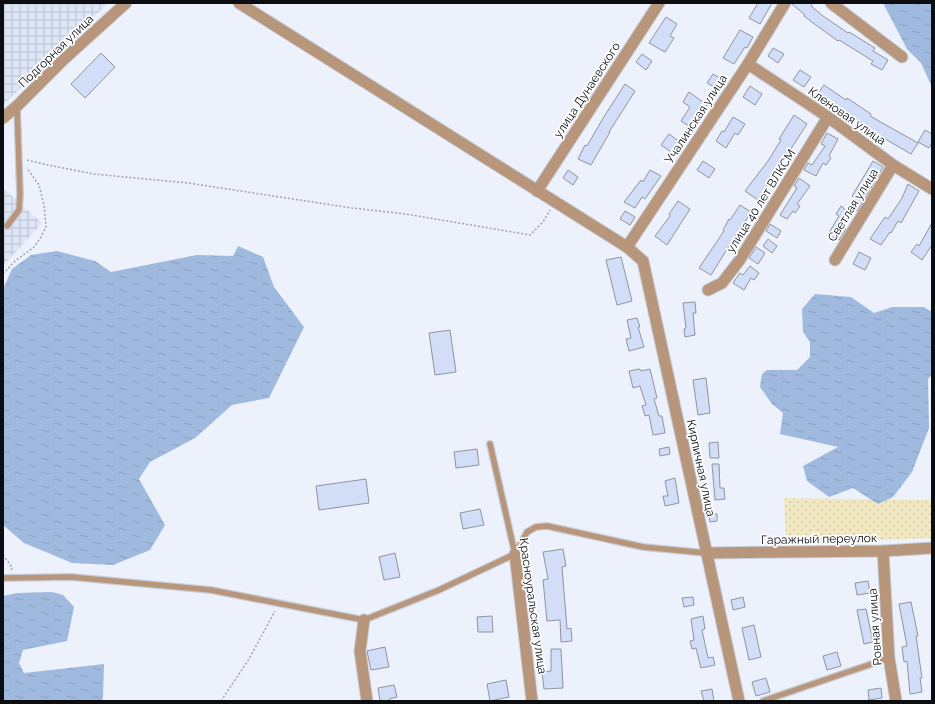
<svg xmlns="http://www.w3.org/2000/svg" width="935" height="704" font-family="Raleway,sans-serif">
<defs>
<pattern id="industrial-grid" width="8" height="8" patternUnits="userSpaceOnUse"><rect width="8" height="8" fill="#dde5f6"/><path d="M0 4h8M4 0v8" fill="none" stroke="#bcc3d2"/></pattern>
<pattern id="sand-dots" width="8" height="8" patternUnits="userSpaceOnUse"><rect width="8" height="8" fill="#f1e8c2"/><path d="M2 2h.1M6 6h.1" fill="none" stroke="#cdc6a6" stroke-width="1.8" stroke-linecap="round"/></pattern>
<pattern id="water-ripples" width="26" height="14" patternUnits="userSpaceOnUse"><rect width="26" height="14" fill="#9fb9df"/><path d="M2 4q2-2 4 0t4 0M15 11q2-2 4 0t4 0" fill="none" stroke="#889ebe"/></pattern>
</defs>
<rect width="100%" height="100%" fill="#ecf1fc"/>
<!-- industrial -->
<g fill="url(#industrial-grid)">
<polygon points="3,3 108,3 3,105"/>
<polygon points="3,188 42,223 3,266"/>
</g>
<!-- sand -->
<polygon fill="url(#sand-dots)" points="784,498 932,500 932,538 786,543"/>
<!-- water -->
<g fill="url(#water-ripples)">
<polygon points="883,3 932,3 932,87 921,63 907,49"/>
<polygon points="238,246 263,257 274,287 304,327 269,398 232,405 195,438 150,462 139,479 165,525 150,550 113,565 72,563 24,543 3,525 3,289 12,269 31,255 57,251 95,261 111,272 197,255 233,256"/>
<polygon points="815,294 851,297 874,313 892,307 924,307 932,312 932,374 928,379 929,428 912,472 893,497 878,504 853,488 829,497 807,481 803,466 838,447 780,434 783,413 772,404 760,387 762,374 767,370 797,370 810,357 810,342 803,332 802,309"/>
<polygon points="52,592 63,595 74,607 67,641 23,650 19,663 24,673 104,664 103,697 102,701 3,701 3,596 17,593"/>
</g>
<!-- building -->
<g fill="#d2ddf7" stroke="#90949e">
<polygon points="758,3 772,3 760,24 749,18"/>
<polygon points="792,3 813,3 811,6 823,16 848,33 849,32 875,48 873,51 888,60 882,70 871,64 873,61 839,40 838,41 813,23 804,16 805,15 792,4"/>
<polygon points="666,17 677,24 670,36 674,38 665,52 649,43"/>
<polygon points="740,30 753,37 747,48 745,47 734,64 723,58"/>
<polygon points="773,48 784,54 778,63 768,56"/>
<polygon points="101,53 115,67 85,98 71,84"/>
<polygon points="642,54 652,61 646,70 636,62"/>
<polygon points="800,70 811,77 804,87 793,80"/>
<polygon points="713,74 723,80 718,89 707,83"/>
<polygon points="625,84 635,91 609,132 610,132 591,165 578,159 585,145 587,146 605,115"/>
<polygon points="824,85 846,100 847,98 871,114 870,116 918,143 911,154 868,129 869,127 848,115 829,101 827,104 816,96"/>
<polygon points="750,86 762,94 755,105 743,97"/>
<polygon points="689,92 707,105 690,127 681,121 690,107 683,102"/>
<polygon points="794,115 807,124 758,200 745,191 768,161 781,140 779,139"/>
<polygon points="733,117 745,124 738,135 735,133 726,148 716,141 722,131 724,132"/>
<polygon points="925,130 932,134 932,143 929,148 918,142"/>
<polygon points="827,133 838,139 829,156 831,158 826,165 823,163 816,176 804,170 808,163 812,165 825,146 821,144"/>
<polygon points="669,134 681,143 674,154 661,145"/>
<polygon points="703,161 715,169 709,178 697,170"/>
<polygon points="873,161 883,167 857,211 850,206 856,198 852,196"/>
<polygon points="568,170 578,177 573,185 563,178"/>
<polygon points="650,170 661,176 645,199 642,197 635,208 624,202 641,180 643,182"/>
<polygon points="799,178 810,186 797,204 800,206 795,213 793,211 787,219 780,215 797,188 794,186"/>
<polygon points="908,184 919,191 901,223 898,221 891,233 890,232 881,245 870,239 885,217 888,219 902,198"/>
<polygon points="678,201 690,209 667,245 655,236 670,216 669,214"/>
<polygon points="740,205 751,212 745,222 744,222 711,275 699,268 724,231 723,230 729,219 730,220"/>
<polygon points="841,206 850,213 841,226 846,229 839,240 834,237 832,239 827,236 839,216 836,214"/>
<polygon points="625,211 635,217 630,225 620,219"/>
<polygon points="932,223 932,245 922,260 911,252 917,244 919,246"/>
<polygon points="770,224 781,231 777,238 766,231"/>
<polygon points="768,239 777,246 772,253 763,246"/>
<polygon points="756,247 765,253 758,264 749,258"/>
<polygon points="859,252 871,258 865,270 853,264"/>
<polygon points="621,257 632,301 617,305 606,260"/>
<polygon points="750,266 759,273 754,280 751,278 744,290 733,283 740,273 743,275"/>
<polygon points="695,302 696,313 693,313 695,335 685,337 684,329 686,328 683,303"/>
<polygon points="637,318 640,327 638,327 644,347 629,351 626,339 631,338 627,320"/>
<polygon points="450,330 456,372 435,375 429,333"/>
<polygon points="640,369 641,371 650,369 657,398 654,399 659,416 662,416 665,433 653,435 649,415 645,416 642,406 646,405 640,386 633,388 629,371"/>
<polygon points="706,378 710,413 698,415 693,380"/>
<polygon points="718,442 719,458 710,458 709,443"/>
<polygon points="669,447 670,454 660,456 659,449"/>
<polygon points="477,449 479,465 456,468 454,452"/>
<polygon points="712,464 719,464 720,488 724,488 725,499 715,500"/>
<polygon points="675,478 679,503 665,506 663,496 668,496 665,481"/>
<polygon points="366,479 369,503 319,510 316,486"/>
<polygon points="480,509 484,525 463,529 460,513"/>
<polygon points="709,514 717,514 717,521 710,522"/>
<polygon points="563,549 566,566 562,567 567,629 571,628 572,641 561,642 560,620 547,621 543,580 548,579 543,552"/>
<polygon points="395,553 400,577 384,580 379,557"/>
<polygon points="868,581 870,593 857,595 855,583"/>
<polygon points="693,597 694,605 684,607 682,598"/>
<polygon points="743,597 745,607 733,610 731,600"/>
<polygon points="911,602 918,636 916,636 922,678 920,678 922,692 910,694 907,661 904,662 902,647 907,646 899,604"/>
<polygon points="866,609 873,642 864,644 857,610"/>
<polygon points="492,616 493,632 478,632 477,617"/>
<polygon points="703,616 705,629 702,630 708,658 713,657 715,665 701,668 696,648 692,649 690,641 694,640 691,619"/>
<polygon points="754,625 761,657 749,660 742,628"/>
<polygon points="385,647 389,667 371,670 367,651"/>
<polygon points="551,649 561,649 563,688 544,689 542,672 551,671"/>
<polygon points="837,652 841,666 827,670 823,656"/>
<polygon points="766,678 770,692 756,696 752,682"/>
<polygon points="506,680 509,697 490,701 487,684"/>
<polygon points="394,685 397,697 389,699 389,701 380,701 378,688"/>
<polygon points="881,688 882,698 869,700 868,690"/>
<polygon points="712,689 714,701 704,701 701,691"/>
</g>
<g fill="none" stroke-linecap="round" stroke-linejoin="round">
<!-- lane casing -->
<g stroke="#c8cdd6" stroke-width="8">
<g id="lane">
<polyline points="7,226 19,210 20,194 17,106"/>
<polyline points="490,444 515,554"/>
<polyline points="3,578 71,577 211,590 364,620 439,590 515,554 527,532 536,527 547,526 643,547 706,553"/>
<polyline points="763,701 889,658"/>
</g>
</g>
<!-- street casing -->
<g stroke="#c8cdd6" stroke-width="13">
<g id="street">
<polyline points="239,3 627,247 643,261 739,701"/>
<polyline points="831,3 902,57"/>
<polyline points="748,64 828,117 893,165 932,189"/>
<polyline points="3,118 17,106 62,61 126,3"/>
<polyline points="537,191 659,3"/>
<polyline points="627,247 748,64 785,3"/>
<polyline points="835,260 893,165"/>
<polyline points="708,290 722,283 739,261 828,117"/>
<polyline points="883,551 889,658 896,701"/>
<polyline points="706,553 883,551 932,548"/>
<polyline points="515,554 532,701"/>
<polyline points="364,620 360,651 367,701"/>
</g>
</g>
<!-- path -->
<g stroke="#9fa3ab" stroke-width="1.5" stroke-dasharray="2 2" stroke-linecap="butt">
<polyline points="27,160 48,165 94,174 188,183 352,208 406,214 530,235 543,222 550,210"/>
<polyline points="3,274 15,261 34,247 41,237 46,227 44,205 39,185 27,168"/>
<polyline points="3,555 12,567 11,571"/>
<polyline points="221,701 249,659 275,611"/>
</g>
<!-- lane -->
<use href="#lane" stroke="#b7967b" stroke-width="5.5"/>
<!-- street -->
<use href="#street" stroke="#b7967b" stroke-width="11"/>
</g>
<g text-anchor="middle" stroke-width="3.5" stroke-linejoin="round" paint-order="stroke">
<!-- street labels -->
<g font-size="12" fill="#0b0d10" stroke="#fff">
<text transform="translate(56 51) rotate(-44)" y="4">Подгорная улица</text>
<text transform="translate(587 90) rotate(-57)" y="4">улица Дунаевского</text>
<text transform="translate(847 116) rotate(35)" y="4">Кленовая улица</text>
<text transform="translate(696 119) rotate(-57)" y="4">Учалинская улица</text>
<text transform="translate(761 201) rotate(-58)" y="4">улица 40 лет ВЛКСМ</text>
<text transform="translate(853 205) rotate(-58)" y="4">Светлая улица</text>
<text transform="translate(701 468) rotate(78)" y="4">Кирпичная улица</text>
<text transform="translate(819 539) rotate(-1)" y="4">Гаражный переулок</text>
<text transform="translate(533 606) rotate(82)" y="4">Красноуральская улица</text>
<text transform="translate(875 627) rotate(-94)" y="4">Ровная улица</text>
</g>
</g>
<!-- border -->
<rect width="935" height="704" fill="none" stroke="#0b0d10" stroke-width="8"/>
</svg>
